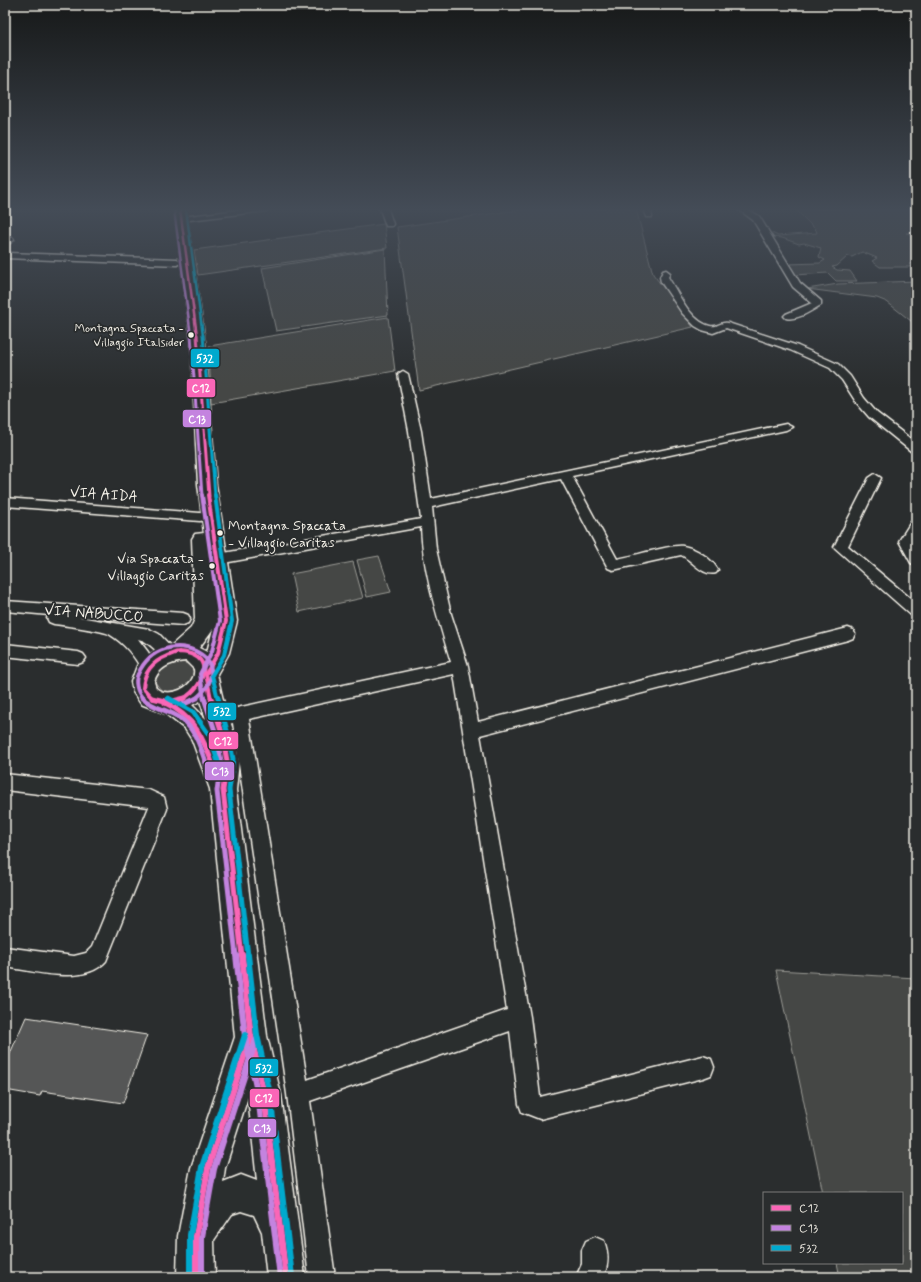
<svg xmlns="http://www.w3.org/2000/svg" width="921" height="1282" font-family="Mynerve,sans-serif">
<rect width="100%" height="100%" fill="#2a2d2e"/>
<filter id="ink" filterUnits="userSpaceOnUse"><feTurbulence type="fractalNoise" baseFrequency=".025" numOctaves="2"/><feDisplacementMap in="SourceGraphic" scale="8" xChannelSelector="R" yChannelSelector="G"/><feConvolveMatrix kernelMatrix="1 2 1 2 8 2 1 2 1" color-interpolation-filters="sRGB"/></filter>
<g filter="url(#ink)">
<!-- green -->
<g fill="#444645" stroke="#9c9c96">
<polygon points="525,209 636,209 653,274 693,327 419,390 397,227"/>
<polygon points="795,209 916,209 916,231 906,233 916,236 916,263 909,264 911,266 909,267 880,267 872,261 877,258 862,252 852,257 848,256 837,266 832,267 837,270 850,271 857,281 836,281 828,273 794,275 787,264 820,263 825,260 819,257 821,248 804,243 799,244 782,238 768,237 767,234 772,233 778,236 817,233 816,230"/>
<polygon points="384,224 387,248 198,275 194,250"/>
<polygon points="385,249 388,315 276,331 262,268"/>
<polygon points="916,281 916,325 887,302 877,298 807,289 838,284"/>
<polygon points="388,317 395,371 211,403 209,346"/>
<polygon points="379,556 391,592 367,597 357,560"/>
<polygon points="353,562 363,598 299,612 291,574"/>
<path d="M180 661 190 665C204 683 176 695 161 690L155 682C156 668 168 664 180 661Z"/>
<polygon points="776,970 916,978 916,1277 840,1277 837,1263 902,1263 902,1193 823,1193"/>
</g>
<!-- building -->
<polygon fill="#555756" stroke="#f4f1e8" points="26,1017 147,1035 123,1103 42,1091 40,1096 5,1090 5,1065"/>
<g fill="none" stroke-linecap="round" stroke-linejoin="round">
<!-- minor casing -->
<g stroke="#f4f1e8" stroke-width="3">
<g id="minor">
<polygon points="246,209 270,209 266,211 181,221 177,219 181,217"/>
<polygon points="380,209 388,209 393,224 392,226 386,226"/>
<polygon points="643,209 651,209 652,217 646,217"/>
<path d="M738 209H747L759 216 800 283 821 301V305C812 310 797 321 786 318L784 316 786 314 812 303 793 287 753 220Z"/>
<polygon points="5,237 13,238 14,240 10,243 5,241"/>
<polygon points="8,253 177,259 181,262 177,265 5,258 5,254"/>
<path d="M666 270 670 273 668 277 671 282C680 297 692 322 710 326 717 328 721 321 728 323L798 346 838 364 850 376 864 398 877 413 916 443V453L912 452 869 417 856 402 842 380 830 368 790 350 726 328 713 333 702 330 695 326 682 313 661 282 660 277 663 271Z"/>
<path d="M403 371 408 374 421 431 431 499 786 424 792 427 786 430 572 476 617 559C630 557 673 544 683 546 696 548 712 559 718 570L716 573C703 577 692 560 681 555L613 570 608 568 561 479 432 507 436 549 451 614 468 666 478 722 848 628 853 630 855 634 853 638 848 640 480 735 530 1017 540 1097 703 1056 711 1059 714 1067 711 1075 703 1078 540 1119 522 1112 519 1104 510 1031 310 1101 335 1277H309L287 1094 233 723 218 726 212 724 210 719 212 714 218 712 451 662C438 618 423 573 421 527L218 564 213 562 211 559 213 556 218 554 421 519 409 431 398 374ZM454 674 507 1010 307 1080 249 719Z"/>
<polygon points="875,474 881,478 848,546 916,603 916,616 911,615 834,547 869,478"/>
<polygon points="5,498 200,513 205,514 206,517 205,520 200,521 5,506"/>
<polygon points="916,521 916,536 913,541 916,547 916,565 911,563 899,541 911,522"/>
<path d="M5 601 183 613 188 615 190 619 188 623 183 625 79 617 149 629 159 634 178 654 175 658C161 663 154 642 138 639L148 652 156 668 153 672 148 674 143 672C134 655 125 644 109 634 104 631 63 625 54 624L49 622 47 618 49 615 5 611Z"/>
<polygon points="5,644 78,652 83,654 86,658 83,662 78,664 5,656"/>
<path d="M5 774 149 790 164 797 167 809 106 961C84 986 35 971 5 967V947L74 956 86 953 92 947 149 807 5 790Z"/>
<path d="M595 1237 604 1241C609 1254 609 1265 603 1277H576L582 1264V1250L586 1241Z"/>
</g>
</g>
<!-- secondary casing -->
<g stroke="#f4f1e8" stroke-width="3">
<path id="secondary" d="M174 209H186L205 342 216 484 237 621 229 653 217 674 223 700 234 733 239 761 236 790 267 1036 281 1095 305 1277H267L262 1232 254 1215 241 1211 232 1214 214 1240 215 1277H177L178 1236 191 1168 235 1037 210 789 192 740 185 729 166 714 141 704 133 692 131 682 137 666 144 658 155 651 172 645 191 628 195 619 192 539 195 534 204 533 198 484 191 342ZM213 629 207 652 199 648ZM186 661 194 669C197 686 169 700 156 688L154 682C158 667 172 662 186 661ZM200 701 206 719 192 705ZM248 1097 257 1181 241 1175 223 1182 225 1168Z"/>
</g>
<!-- minor -->
<use href="#minor" fill="#2a2d2e" fill-rule="evenodd"/>
<!-- secondary -->
<use href="#secondary" fill="#2a2d2e" fill-rule="evenodd"/>
<!-- bus-1-far4 casing -->
<g stroke="#2a2d2e" stroke-width="4.5">
<polyline id="bus-1-far4" points="180,209 197,336"/>
</g>
<!-- bus-1-far3 casing -->
<g stroke="#2a2d2e" stroke-width="5">
<polyline id="bus-1-far3" points="197,335 209,496"/>
</g>
<!-- bus-1-far2 casing -->
<g stroke="#2a2d2e" stroke-width="7">
<g id="bus-1-far2">
<polyline points="208,495 226,621 218,653 206,674 211,699"/>
<path d="M153 699 143 688C144 672 152 662 167 656 171 655 175 652 179 652 215 654 207 684 183 699"/>
</g>
</g>
<!-- bus-1-far1 casing -->
<g stroke="#2a2d2e" stroke-width="8">
<g id="bus-1-far1">
<polyline points="152,698 169,702 185,698"/>
<polyline points="211,698 222,733 227,761 223,790 242,956"/>
<path d="M165 703C194 716 204 739 214 768"/>
</g>
</g>
<!-- bus-1 casing -->
<g stroke="#2a2d2e" stroke-width="9">
<g id="bus-1">
<polyline points="242,955 251,1036 264,1095 286,1277"/>
<polyline points="196,1277 196,1236 208,1168 250,1038"/>
</g>
</g>
<!-- bus-2-far4 casing -->
<g stroke="#2a2d2e" stroke-width="4.5">
<polyline id="bus-2-far4" points="174,210 191,336"/>
</g>
<!-- bus-2-far3 casing -->
<g stroke="#2a2d2e" stroke-width="5">
<polyline id="bus-2-far3" points="191,335 202,496"/>
</g>
<!-- bus-2-far2 casing -->
<g stroke="#2a2d2e" stroke-width="7">
<g id="bus-2-far2">
<polyline points="202,495 220,621 212,651 200,674 204,699"/>
<path d="M143 699C137 692 134 682 138 674 163 619 246 659 195 699"/>
</g>
</g>
<!-- bus-2-far1 casing -->
<g stroke="#2a2d2e" stroke-width="8">
<g id="bus-2-far1">
<path d="M142 698C151 706 162 709 173 714 195 724 201 748 208 770"/>
<polyline points="204,698 216,734 221,761 217,791 236,956"/>
<polyline points="182,705 197,698"/>
</g>
</g>
<!-- bus-2 casing -->
<g stroke="#2a2d2e" stroke-width="9">
<g id="bus-2">
<polyline points="236,955 245,1037 258,1096 280,1277"/>
<polyline points="202,1277 202,1237 214,1169 256,1040"/>
</g>
</g>
<!-- bus-3-far4 casing -->
<g stroke="#2a2d2e" stroke-width="4.5">
<polyline id="bus-3-far4" points="186,209 203,336"/>
</g>
<!-- bus-3-far3 casing -->
<g stroke="#2a2d2e" stroke-width="5">
<polyline id="bus-3-far3" points="203,335 215,496"/>
</g>
<!-- bus-3-far2 casing -->
<g stroke="#2a2d2e" stroke-width="7">
<polyline id="bus-3-far2" points="215,495 232,621 224,655 212,675 218,699"/>
</g>
<!-- bus-3-far1 casing -->
<g stroke="#2a2d2e" stroke-width="8">
<g id="bus-3-far1">
<polyline points="168,698 193,712 210,736 219,765"/>
<polyline points="218,698 229,738 233,759 229,790 248,956"/>
</g>
</g>
<!-- bus-3 casing -->
<g stroke="#2a2d2e" stroke-width="9">
<g id="bus-3">
<polyline points="248,955 257,1035 270,1094 292,1276"/>
<polyline points="190,1277 190,1235 202,1167 245,1035"/>
</g>
</g>
<!-- bus-1-far4 -->
<use href="#bus-1-far4" stroke="#fa66b7" stroke-width="2.5"/>
<!-- bus-1-far3 -->
<use href="#bus-1-far3" stroke="#fa66b7" stroke-width="3"/>
<!-- bus-1-far2 -->
<use href="#bus-1-far2" stroke="#fa66b7" stroke-width="4"/>
<!-- bus-1-far1 -->
<use href="#bus-1-far1" stroke="#fa66b7" stroke-width="5"/>
<!-- bus-1 -->
<use href="#bus-1" stroke="#fa66b7" stroke-width="6"/>
<!-- bus-2-far4 -->
<use href="#bus-2-far4" stroke="#c483df" stroke-width="2.5"/>
<!-- bus-2-far3 -->
<use href="#bus-2-far3" stroke="#c483df" stroke-width="3"/>
<!-- bus-2-far2 -->
<use href="#bus-2-far2" stroke="#c483df" stroke-width="4"/>
<!-- bus-2-far1 -->
<use href="#bus-2-far1" stroke="#c483df" stroke-width="5"/>
<!-- bus-2 -->
<use href="#bus-2" stroke="#c483df" stroke-width="6"/>
<!-- bus-3-far4 -->
<use href="#bus-3-far4" stroke="#00a9ce" stroke-width="2.5"/>
<!-- bus-3-far3 -->
<use href="#bus-3-far3" stroke="#00a9ce" stroke-width="3"/>
<!-- bus-3-far2 -->
<use href="#bus-3-far2" stroke="#00a9ce" stroke-width="4"/>
<!-- bus-3-far1 -->
<use href="#bus-3-far1" stroke="#00a9ce" stroke-width="5"/>
<!-- bus-3 -->
<use href="#bus-3" stroke="#00a9ce" stroke-width="6"/>
</g>
</g>
<!-- sky -->
<linearGradient id="sky" x2="0" y2="1"><stop stop-color="#171919"/><stop offset="0.54" stop-color="#444c57"/><stop offset="1" stop-color="#444c57" stop-opacity="0"/></linearGradient>
<rect width="921" height="388" fill="url(#sky)"/>
<!-- markers -->
<g fill="#f4f1e8" stroke="#2a2d2e" stroke-width="1.5">
<circle cx="191" cy="335" r="3.5"/>
<circle cx="220" cy="533" r="3.5"/>
<circle cx="212" cy="566" r="3.5"/>
</g>
<g text-anchor="middle" stroke-width="3.5" stroke-linejoin="round" paint-order="stroke">
<!-- far-bus labels -->
<g font-size="12" fill="#f4f1e8" stroke="#2a2d2e" text-anchor="end">
<text x="184" y="332">Montagna Spaccata -<tspan x="184" dy="14">Villaggio Italsider</tspan></text>
</g>
<!-- bus labels -->
<g font-size="14" fill="#f4f1e8" stroke="#2a2d2e" text-anchor="start">
<text x="228" y="530">Montagna Spaccata<tspan x="228" dy="17">- Villaggio Caritas</tspan></text>
<text x="204" y="563" text-anchor="end">Via Spaccata -<tspan x="204" dy="17">Villaggio Caritas</tspan></text>
</g>
<!-- street labels -->
<g font-size="15" fill="#f4f1e8" stroke="#2a2d2e">
<text transform="translate(104 494) rotate(4)" y="5">VIA AIDA</text>
<text transform="translate(94 613) rotate(4)" y="5">VIA NABUCCO</text>
</g>
</g>
<g stroke="#2a2d2e" stroke-width="1.5">
<rect x="190" y="348" width="30" height="20" rx="4" fill="#00a9ce"/>
<rect x="186" y="378" width="30" height="20" rx="4" fill="#fa66b7"/>
<rect x="182" y="409" width="30" height="19" rx="4" fill="#c483df"/>
<rect x="207" y="702" width="30" height="19" rx="4" fill="#00a9ce"/>
<rect x="208" y="731" width="31" height="19" rx="4" fill="#fa66b7"/>
<rect x="204" y="761" width="31" height="20" rx="4" fill="#c483df"/>
<rect x="249" y="1058" width="30" height="19" rx="4" fill="#00a9ce"/>
<rect x="249" y="1088" width="31" height="20" rx="4" fill="#fa66b7"/>
<rect x="247" y="1118" width="30" height="20" rx="4" fill="#c483df"/>
</g>
<g font-size="11" text-anchor="middle" font-weight="bold" fill="#fff">
<text x="205" y="362">532</text>
<text x="201" y="392">C12</text>
<text x="197" y="423">C13</text>
<text x="222" y="715">532</text>
<text x="223" y="745">C12</text>
<text x="220" y="775">C13</text>
<text x="264" y="1072">532</text>
<text x="264" y="1102">C12</text>
<text x="262" y="1132">C13</text>
</g>
<!-- margin -->
<rect width="921" height="1282" fill="none" stroke="#2a2d2e" stroke-width="20"/>
<rect x="10" y="10" width="901" height="1262" fill="none" stroke="#f4f1e8" stroke-width="1.5" filter="url(#ink)"/>
<!-- legend -->
<rect x="763" y="1192" width="140" height="72" fill="#2a2d2e" stroke="#7b7b78"/>
<rect x="771" y="1205" width="20" height="6" fill="#fa66b7" stroke="#7b7b78"/>
<text x="799" y="1212" font-size="12" fill="#f4f1e8">C12</text>
<rect x="771" y="1225" width="20" height="6" fill="#c483df" stroke="#7b7b78"/>
<text x="799" y="1232" font-size="12" fill="#f4f1e8">C13</text>
<rect x="771" y="1245" width="20" height="6" fill="#00a9ce" stroke="#7b7b78"/>
<text x="799" y="1252" font-size="12" fill="#f4f1e8">532</text>
</svg>
